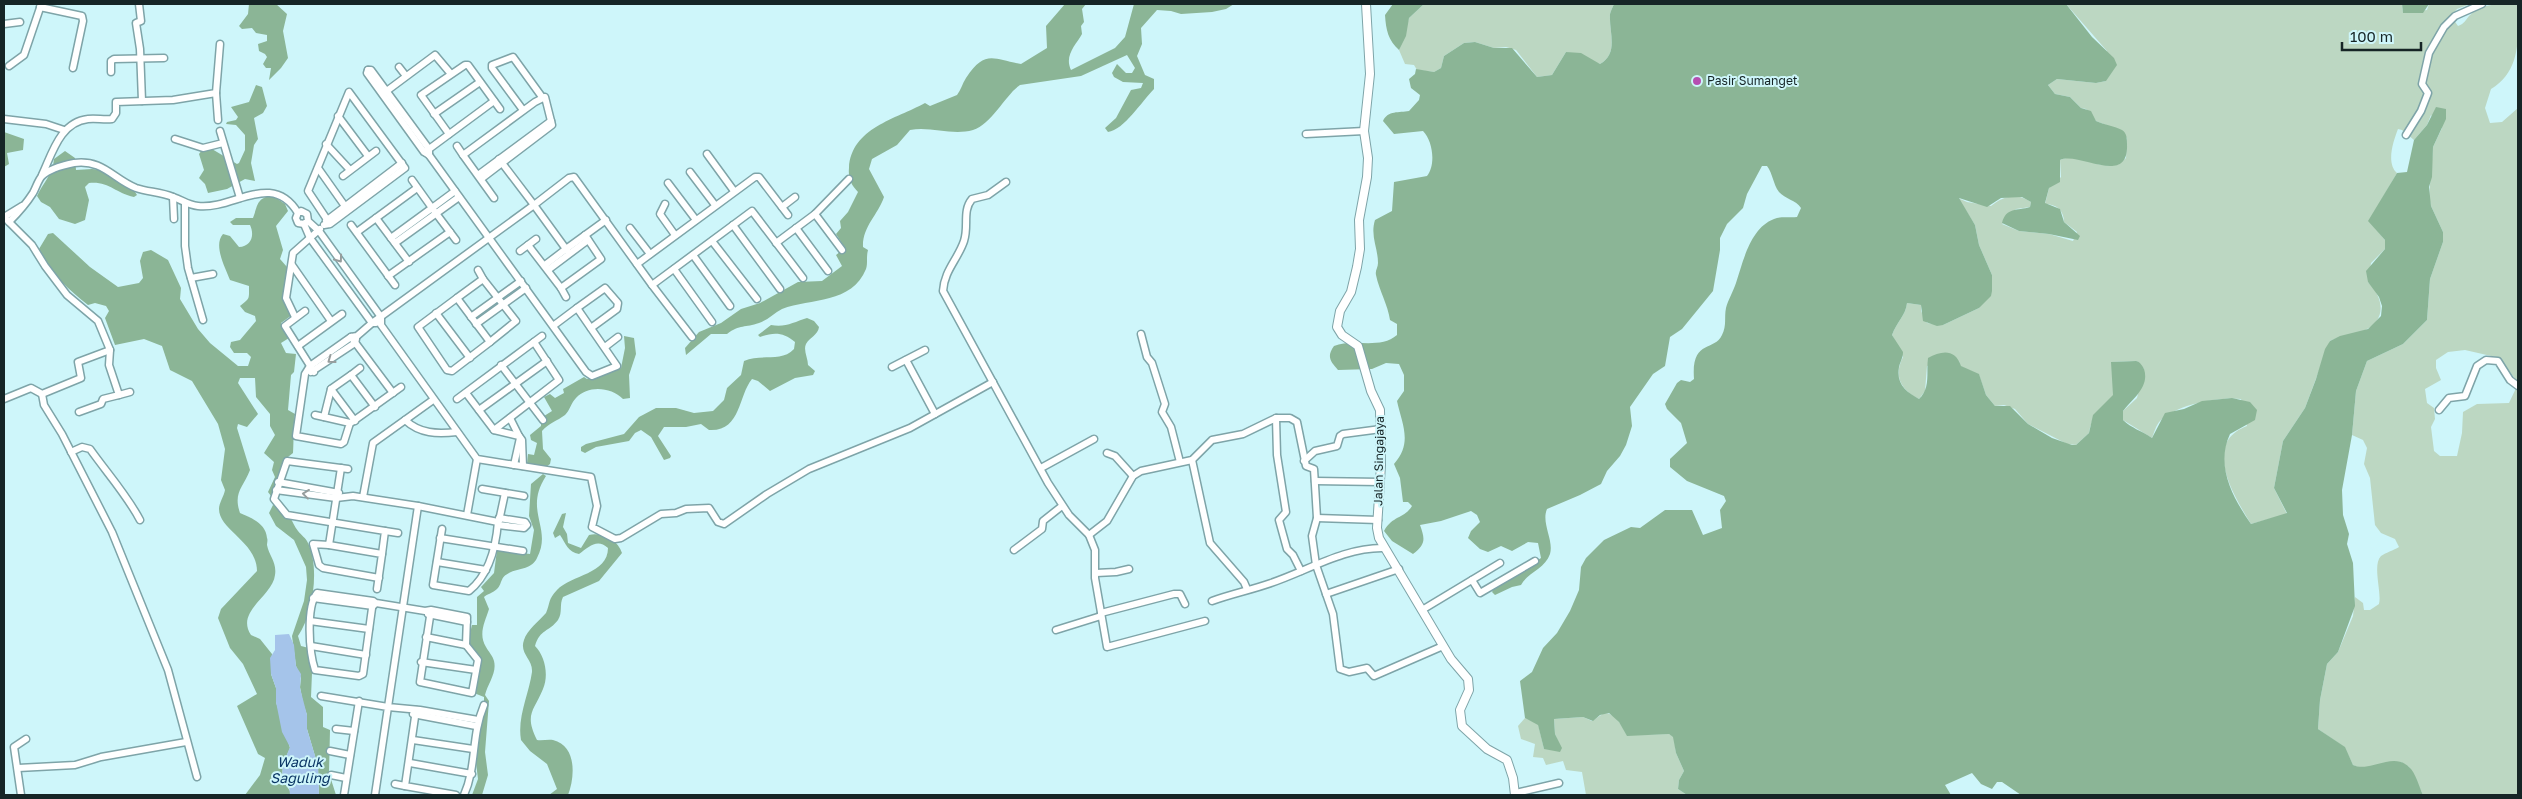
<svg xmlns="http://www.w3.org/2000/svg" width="2522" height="799" font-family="'Golos Text',sans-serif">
<rect width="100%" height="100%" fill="#cef6fa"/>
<!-- green -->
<g fill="#bcd7c2">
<path d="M1424 4H1614C1613 7 1610 12 1610 15 1609 33 1619 53 1600 64L1566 52 1552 75 1537 77 1516 50 1506 47 1494 48 1475 42 1464 43 1444 56 1441 68 1434 72 1417 70 1414 65 1405 64 1399 50 1409 18Z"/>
<path d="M2066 4H2402L2403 13 2427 10 2429 4H2470L2457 9 2451 16 2458 26C2465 23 2465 21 2469 16 2482 2 2501 4 2518 4 2518 37 2522 70 2491 89L2485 108 2490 123 2502 122 2518 108V383L2500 358 2465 350 2448 352 2436 360V368L2441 380 2425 389 2427 403 2434 408 2435 419 2431 427 2434 451 2440 456H2457L2462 433 2463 412 2477 404 2509 403 2518 384V795H2423L2409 767 2401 762 2362 769 2353 765 2344 747 2318 729 2320 700 2327 664 2338 652 2353 616 2355 597 2363 603 2364 610H2370L2379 604C2382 592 2372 565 2381 556 2385 553 2394 550 2399 547L2395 539 2381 533 2375 525 2370 478 2364 464 2367 448 2363 440 2352 435 2356 391 2367 361 2403 344 2427 320 2430 279 2443 242V232L2431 206 2429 197 2433 147 2442 128 2431 115 2427 125 2414 140 2402 130 2398 129C2393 142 2386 163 2397 173L2369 221 2385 240V249L2371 263 2368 282C2385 299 2387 322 2361 332 2351 335 2340 336 2330 341L2305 408 2283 441 2274 488 2287 514 2251 524C2234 496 2201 443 2247 426L2241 399C2221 396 2174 405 2160 421 2156 425 2154 433 2152 438L2123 420V411L2137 398 2144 369 2137 361 2112 362 2114 395C2102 407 2091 416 2089 433L2076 445 2067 444 2028 424 2015 409 2004 405 1995 406 1986 395 1979 375 1960 366 1959 361 1927 366 1925 391 1919 399C1901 390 1893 376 1903 357L1892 335C1896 323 1906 315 1907 303L1921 305V311L1927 323 1943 325 1979 308 1992 275 1979 245 1975 225 1958 198 1967 202 1991 206C2003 196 2017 192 2031 202L2030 207 2016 209 2002 224 2019 231 2049 234 2073 241 2077 232 2064 222C2064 210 2056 204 2045 204L2049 188 2061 177 2060 160C2082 150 2104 178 2126 158L2127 138 2111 127 2096 121 2086 109 2081 108 2070 97 2055 94 2048 85 2057 79 2096 83 2106 81 2107 51Z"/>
<path d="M1604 713C1616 713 1622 726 1627 735L1669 734 1674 737 1676 753 1684 771 1679 780 1678 789 1687 795H1586L1582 772 1566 770 1563 761 1546 765 1543 758 1533 757 1535 744 1521 739 1518 726 1525 718 1538 724 1544 749 1561 748 1555 734 1554 719 1583 717 1592 721Z"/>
</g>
<!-- forest -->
<g fill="#8bb596">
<polygon points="249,4 276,4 287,14 283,31 288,58 281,68 269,80 271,68 266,68 263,64 267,57 265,54 259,51 258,44 267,41 267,35 256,33 252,28 242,29 239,26 248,14"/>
<path d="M1065 4H1086L1082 9 1084 22 1081 26 1082 34C1076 45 1064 55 1071 70L1115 48 1125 37 1134 4H1234L1226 9 1212 12 1181 14 1171 11 1157 10 1141 28 1142 44 1137 56 1145 75 1154 79V89C1142 101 1124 130 1108 132L1105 128 1116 118 1131 90 1141 88 1143 83 1123 82 1114 77 1112 73 1117 64 1126 73H1132L1135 68 1127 55 1081 76 1020 85C1006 94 992 124 973 130 952 136 931 126 910 130L897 145 872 159 869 169 884 197C878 215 862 227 863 247L868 250C866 257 868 263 866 269 852 304 811 298 782 309 774 313 768 320 759 323 745 328 740 324 727 334H711L686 355 685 348 699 332 721 323 741 309 760 303 798 282 822 281 842 266 836 255 845 248 836 234 841 228 840 221 848 212 858 192C851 185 848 178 849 168 851 128 896 119 925 103L930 106 957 95C961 90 962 84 966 78 985 49 993 59 1021 64L1047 48 1046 26Z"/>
<path d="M1393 4H1424L1409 18 1406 36 1399 50C1388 40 1386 30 1385 15Z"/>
<path d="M1614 4H2066L2092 37 2114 58 2117 65 2106 81 2096 83 2057 79 2048 85 2055 94 2070 97 2081 108 2091 111 2096 121C2104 125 2115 126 2122 130 2127 133 2127 139 2127 144 2129 188 2079 151 2060 160V182L2049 188 2045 203 2060 209 2064 222 2080 236 2078 240 2049 234 2019 231 2002 223C2006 207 2017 211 2030 207L2031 202 2022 197 2001 198 1987 207 1959 198 1975 225 1979 245 1992 275V291L1991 296 1979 308 1943 325 1937 326 1923 321 1921 305 1907 303C1906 315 1896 323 1892 335L1903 352C1903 358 1900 362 1899 367 1896 384 1906 392 1919 399 1931 388 1926 371 1928 358 1941 351 1955 348 1961 366L1979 374 1986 395 1995 406H2010L2028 424 2052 438 2072 445H2076L2089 433 2093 415 2113 395 2111 362C2119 362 2128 361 2136 361 2139 361 2142 365 2144 369 2150 387 2132 399 2123 411V420C2131 428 2142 431 2152 438L2165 413 2184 409 2202 401 2232 398 2250 402 2257 410 2255 420 2230 434C2215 466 2233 498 2251 524L2287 513 2274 488 2283 441 2305 408 2316 379 2325 349 2330 341 2340 336 2368 329 2381 316 2382 306 2379 297 2368 282 2366 271 2385 249V240L2368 221 2397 173 2407 172 2414 140 2427 125 2436 107 2446 109V119L2433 147 2432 177 2429 187 2431 206 2443 232V242L2430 279 2427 320 2403 344 2367 361 2356 391 2352 435 2342 490 2343 515 2349 534 2347 544 2353 563 2355 606 2338 652 2327 664 2320 700 2318 729 2345 747 2353 765C2370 773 2393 751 2409 767 2416 773 2419 787 2423 795H2021L2002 782H1997L1992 789 1981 784 1972 773 1945 785 1951 795H1687L1678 789 1679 780 1684 771 1676 753 1673 737 1669 734 1627 736 1619 722 1609 713 1600 715 1593 721 1583 717 1554 719 1555 734 1562 748 1560 752 1544 749 1538 725 1525 718 1520 681 1532 672 1543 648 1557 633 1570 611 1579 590 1581 567 1586 558 1604 540 1631 527 1640 528 1665 510H1692L1703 535 1722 528 1720 510 1726 501 1724 496 1687 481 1670 467V459L1687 443 1681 423 1667 409 1665 404 1677 383 1681 380 1690 382 1694 379C1691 339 1714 352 1722 335 1727 325 1724 318 1726 308 1728 300 1733 292 1736 283 1743 262 1750 228 1774 219 1781 216 1790 218 1797 217L1801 208C1796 200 1785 199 1779 192 1773 184 1773 174 1767 166H1762L1747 194 1743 208 1727 224 1720 238V250L1713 291 1682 329 1670 337 1665 366 1653 374 1630 407 1632 426 1626 445 1620 456 1607 471 1601 484 1580 495 1547 509C1541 523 1554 540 1550 554 1545 569 1528 572 1521 585L1512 587 1495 595 1492 592 1495 587 1541 558 1538 543 1528 542 1512 551 1501 546 1488 552 1480 549 1468 538 1471 531 1480 522 1477 515 1471 511 1441 521 1420 525C1425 539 1426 544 1413 554L1392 541 1384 531C1393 515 1404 519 1412 506L1408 502H1403L1400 478 1394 464C1413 443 1402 424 1397 401L1404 391V375L1399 364 1386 363 1372 369 1338 370C1331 362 1326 357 1334 346 1353 338 1380 350 1397 335V324L1390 320C1388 305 1379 290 1376 275 1375 270 1378 268 1378 263 1378 248 1370 236 1375 220L1392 211 1394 182 1427 176C1436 165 1433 141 1423 131L1394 134 1383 121C1388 110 1399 113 1409 111L1419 100 1420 95 1411 88 1409 79 1415 74 1416 69 1434 72 1441 68 1444 56 1464 43 1475 42 1494 48H1512L1537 77 1552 75 1566 52 1581 53 1600 64C1619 53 1609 33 1610 15 1610 12 1613 7 1614 4Z"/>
<polygon points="2402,4 2429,4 2423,13 2403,13"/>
<polygon points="256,85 262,87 267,106 263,113 254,118 258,139 254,145 251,163 255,181 245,179 227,189 208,193 205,184 199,178 204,170 199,154 202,150 212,149 237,164 239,163 245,150 245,135 236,125 226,124 227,122 236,120 238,117 231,107 249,102"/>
<polygon points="4,132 24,139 23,150 7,153 9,164 4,167"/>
<path d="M65 151 75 158 76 170C81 170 87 169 92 169 105 169 132 184 137 195L134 197C115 193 109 181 89 183L85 187 89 200 85 220 75 224 59 219 50 207 41 202 37 196C43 183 53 174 54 159Z"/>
<path d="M272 195 285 204 288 211 276 226 283 250 280 259 287 267 283 300 292 315 281 323 289 338 281 343 286 353 296 354 294 372 291 375 288 410 295 414C293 427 294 439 293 453L283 461 271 496 268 492 275 477 272 470 274 462 264 453 275 435 270 426V414L256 397 255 378H240L238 383 258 414 247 427 238 424 237 428 250 470C243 488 233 492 240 513 251 518 266 523 267 538 268 540 267 543 267 545 269 556 277 562 275 575 273 596 235 611 251 635L260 639 272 654 271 674 276 688V702L290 748 283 764 282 779 290 791V795H245L260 775 265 758 258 754 237 706 257 694 243 664 230 648 218 618 221 609 257 571C257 542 219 530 219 509 219 503 224 496 225 490L221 480 225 449 218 424 192 381 170 370 162 346 144 339 115 345 105 318 109 311 106 306 95 303 88 305C68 289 50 273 39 249L48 234 53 233 90 267 118 287 139 283 143 278 140 261 143 252 151 250 168 260 181 288 180 299 198 329 210 343 238 366H248L251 357 247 353H234L230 347 231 342 240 340 256 321 255 316 245 312 240 306C250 298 249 300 249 286L230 280C225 267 213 245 223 234L230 236 239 247C251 246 255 236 250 225H233L230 222 236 218H253C258 205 256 199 272 195Z"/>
<path d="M807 318 814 321 819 327C818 335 810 337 806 344 803 350 808 358 808 365L815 371 813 375 795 378 770 391 758 381 752 379C738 396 741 432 709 430L701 424 686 427H664L658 436 671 456 670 458 664 460 651 437 641 430 635 433 629 441 596 447 585 453 581 451V447L586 444 624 434 639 417 656 408H676L694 413 713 411 724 400 727 388 741 375 744 361C761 353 781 363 794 349L795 342C783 332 774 332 760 337L758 335 771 325C785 328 794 322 807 318Z"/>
<path d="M624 336 634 338 636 354 629 375 630 398 623 399C611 387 588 385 576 398 571 403 570 410 565 415 557 421 549 423 542 431L543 449 551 459 550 464 546 467 527 464 528 454 534 455 537 443 531 440 530 435 541 426V418L552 411 544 397 550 394 555 398 564 393 563 389 584 377 587 379 621 368 625 348Z"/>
<path d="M543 474 546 476C523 511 553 528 537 558 532 569 520 568 511 572 499 577 503 583 497 589 493 593 487 594 484 597L489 609C485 622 478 634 486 647 488 651 493 656 494 661 497 673 488 683 485 695L489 701 485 752 488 775 482 795H472L478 779 475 755 484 702V697L474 693 480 659 467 645 472 625H477V597L484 591 481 587 494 573 497 550 530 554 534 530 529 516 531 484Z"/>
<path d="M273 505C291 509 289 519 298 531 301 535 306 538 308 543 320 568 313 614 298 636L301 646 313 649 311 697 323 707V727L330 730 329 773 336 795H319L318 766 307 729V715L303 703 300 687 301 678 296 666 292 636 304 601 307 580 306 567 294 540 276 526 269 513Z"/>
<path d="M566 513 563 527 567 534 568 543 581 548 589 535C602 532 618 540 622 553L599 581 563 597C559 605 563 612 558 620 549 632 540 629 535 646 545 656 549 675 543 689 534 711 524 714 537 740 542 741 548 739 553 740 577 746 575 777 568 795H549L557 789 547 764 530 751 521 740C517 717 529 694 532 672 533 659 519 654 524 640 527 630 539 621 546 613 550 604 548 599 557 590 571 575 608 574 608 548 597 538 589 547 579 554 568 552 566 544 560 535L555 538 553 533 562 514Z"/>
</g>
<!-- water -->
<polygon fill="#a5c4ea" points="289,634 294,645 296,666 301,674 300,688 307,715 307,729 318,766 319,795 290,795 289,786 282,779 283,764 290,747 282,732 276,702 276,688 271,674 270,658 275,650 275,635"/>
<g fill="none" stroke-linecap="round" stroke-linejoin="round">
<!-- minor casing -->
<g stroke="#7ea4a8" stroke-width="9">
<g id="minor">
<polyline points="139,4 141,21 136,23 140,49 142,101"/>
<polyline points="40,7 82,16 83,21 73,68"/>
<polyline points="4,24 20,22"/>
<polyline points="9,66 24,55 41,5"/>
<polyline points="399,67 406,76"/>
<path d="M368 70 367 73 424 152 429 155C481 228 534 299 586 372L592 376 617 366 577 308 553 326"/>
<polyline points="368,70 371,70 429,149 429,155"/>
<polyline points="111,72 111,61 114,59 164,58"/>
<polyline points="216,93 218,120"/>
<polyline points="384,93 435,55 451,74"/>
<polyline points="523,110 492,68 492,65 513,57 542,97"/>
<polyline points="434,114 480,82"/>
<polyline points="338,116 368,156"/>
<polyline points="4,119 46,124 64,130"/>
<polyline points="220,131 240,198"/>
<polyline points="449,134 421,95 465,65 468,65 500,109"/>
<polyline points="1306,134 1364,131"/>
<polyline points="2406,135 2421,111 2428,93 2422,84 2429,53 2444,27 2455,16 2482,4"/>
<polyline points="175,139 203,148 223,143"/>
<polyline points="326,144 350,170"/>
<polyline points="457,146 463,155"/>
<polyline points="425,152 494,101"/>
<polyline points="707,154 734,191"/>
<polyline points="499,159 534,205 569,178 574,177 652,285 752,211 803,278"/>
<polyline points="318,168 347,209"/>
<polyline points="690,172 715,205"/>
<path d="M42 175C52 154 60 122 88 119 96 118 104 120 112 119L116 113V102L173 100 216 93 220 44"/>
<polyline points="478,175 551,121"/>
<polyline points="343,176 376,151"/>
<polyline points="481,179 552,125 545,97 535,102 463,155 494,198"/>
<polyline points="412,180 432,208 455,191"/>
<path d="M1006 182 988 195 972 199C962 211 969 226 964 241 958 259 944 271 943 291L1048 483 1069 515 1089 535 1095 550V578L1107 647 1205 621"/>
<polyline points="668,183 696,220"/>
<polyline points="173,197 174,219"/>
<polyline points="185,203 185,246 188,268 203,320"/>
<polyline points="665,204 660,214 675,235"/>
<polyline points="782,207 795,197"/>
<polyline points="815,214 849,179"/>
<polyline points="376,218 409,262"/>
<polyline points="308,221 304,224 298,223 296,218 298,213 301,211 307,214 308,221 319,231 381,317 381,325 477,459 591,477 597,506 592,527 615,539 621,538 661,514 676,513 686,509 709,508 718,522 724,524 767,494 809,469 910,428 993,382"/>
<polyline points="326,221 402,163"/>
<path d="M9 222C18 213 26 204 33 193 36 188 38 180 42 176 49 169 64 165 74 163 103 159 113 179 136 188 148 192 161 192 173 197 182 200 188 205 198 206 234 210 272 170 298 213"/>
<polyline points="304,224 310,238 372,323 376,323"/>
<polyline points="324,225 330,224 405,168 349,92 308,191 330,224"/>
<polyline points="351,225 395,285"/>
<polyline points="733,225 780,289"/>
<polyline points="630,228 650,254"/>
<polyline points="796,228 828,271"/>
<polyline points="357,232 417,188"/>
<polyline points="391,238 432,208 456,240"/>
<polyline points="536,239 528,245 561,288 601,259 585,235"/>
<polyline points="712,241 757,299"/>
<polyline points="395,243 459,197"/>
<polyline points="776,243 815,214 842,250"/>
<polyline points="520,251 528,245"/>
<polyline points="693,255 730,306"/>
<polyline points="637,264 755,177 759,177 788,215"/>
<polyline points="292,265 331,321"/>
<polyline points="545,265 566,249 567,250"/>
<polyline points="674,269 712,322"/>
<polyline points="478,270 483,279"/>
<polyline points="548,270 588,240"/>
<polyline points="388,276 450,232"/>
<polyline points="191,278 213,274"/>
<polygon points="483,279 516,321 490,342 457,298"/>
<polyline points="652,285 692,337"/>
<polyline points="561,288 566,297"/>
<polyline points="457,298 418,327 447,370 452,371 490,342"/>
<polyline points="577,308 605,288 618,303 617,309 591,328"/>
<polyline points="305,311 285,326 314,372"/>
<polyline points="436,313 470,358"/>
<polyline points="295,317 286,298 293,253 320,229"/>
<polyline points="471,317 521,281"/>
<polyline points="476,324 526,288"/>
<polyline points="1141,334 1147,357 1152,363 1165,404 1162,412 1171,427 1180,462"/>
<polyline points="351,337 393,393"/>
<polyline points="298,346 342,314"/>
<polyline points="605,347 618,337"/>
<polyline points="906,360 935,414"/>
<polyline points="501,365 543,420"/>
<polyline points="892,367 925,350"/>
<polyline points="311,372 355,343 356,339"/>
<polyline points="351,375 360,368"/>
<polyline points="331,389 324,417 350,423 344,442 341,444 296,436 305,374 310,366 351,337 357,336 372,323 534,205 566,249 606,220"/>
<polyline points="466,393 494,430 559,380 534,342"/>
<polyline points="42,394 44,405 62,434 112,532 168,670 197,777"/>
<polyline points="119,395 130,392"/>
<polyline points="4,399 31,388 42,394 81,378 78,362 110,350 98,321 67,295 45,266 32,245 4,217 22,206"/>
<polyline points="457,399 542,336"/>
<polyline points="479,410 547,361"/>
<polyline points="2439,410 2449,398 2465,396 2477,366 2486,360 2498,361 2510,380 2518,386"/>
<polyline points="79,412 101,404 103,399 119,395 109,365 110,350"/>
<polyline points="315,415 324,417"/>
<polyline points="510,418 519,436"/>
<polyline points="1276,418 1277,455 1286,512 1279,520 1287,549 1293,555 1301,571"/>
<path d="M405 420C420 434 437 434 457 432"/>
<polyline points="355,421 331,389 351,375 375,407"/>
<polyline points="352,422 401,387"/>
<polyline points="494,430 519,436 522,440 523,466"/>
<path d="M71 452 82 447 90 449C107 473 127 495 140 520"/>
<polyline points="1107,453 1115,456 1133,476"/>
<polyline points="1192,460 1210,543 1244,582 1247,589"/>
<polyline points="1304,461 1315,451 1337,446 1340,436 1343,434 1381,429"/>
<polyline points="514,465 520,438"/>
<polyline points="341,468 329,545 313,544 319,565 323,568 379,578"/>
<polyline points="1041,468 1094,439"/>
<polyline points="348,469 287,461 274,499 287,515 385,531 382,554"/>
<polyline points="1315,481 1380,482"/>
<polyline points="278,482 339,493"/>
<polyline points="482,489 524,496"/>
<polyline points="276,490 336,498 353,496 418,506"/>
<polyline points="363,497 373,443 433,400"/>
<polyline points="467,515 477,459"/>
<polyline points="1317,518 1378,520"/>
<polyline points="499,521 505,493"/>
<polyline points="498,525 524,528 527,525 525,522 499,518"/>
<path d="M442 529 433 585 469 591C490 574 496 547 498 522L418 506 388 707 420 710 478 720"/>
<polyline points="385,531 398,533"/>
<polyline points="1089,535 1107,521 1133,476 1141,471 1192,460 1212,440 1243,434 1276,418 1290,418 1297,422 1306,466 1314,469 1317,518 1312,536 1316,565 1333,614 1340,669 1349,672 1367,668 1374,676 1443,646"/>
<polyline points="440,538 523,551"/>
<polyline points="329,545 382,554 377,589"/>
<polyline points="1014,550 1042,529 1043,521 1062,506"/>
<polyline points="437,562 486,570"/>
<polyline points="1096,573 1116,572 1129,569"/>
<polyline points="1472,580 1480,593 1535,561"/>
<polyline points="1326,594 1399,569"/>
<polyline points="313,598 373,606 375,604"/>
<path d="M373 601 363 674 359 676 315 670C309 652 306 607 317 593L373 601 376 603 425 611 431 610 467 617 466 645 478 660 472 693 420 682 431 610"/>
<path d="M1212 601C1231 594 1251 590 1271 583 1307 571 1345 547 1384 548"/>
<polyline points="1422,610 1500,563"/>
<polyline points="1101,613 1174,594 1180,594 1185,604"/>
<polyline points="428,614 467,622"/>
<polyline points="310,621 369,629"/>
<polyline points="1056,630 1101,616"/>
<polyline points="426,637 466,645"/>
<polyline points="311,646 366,655"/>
<polyline points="421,662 476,670"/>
<polyline points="321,696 388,707 375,795"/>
<polyline points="416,710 405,786 456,795"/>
<polyline points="413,714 476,726"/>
<polyline points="336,729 354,731"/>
<polyline points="413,740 473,749"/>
<polyline points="330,751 350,755"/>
<polyline points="410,763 472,774"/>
<polyline points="18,768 75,765 101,757 186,742"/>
<polyline points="331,775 346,778"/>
<polyline points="395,784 405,786"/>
<polyline points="1516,793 1559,783"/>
<polyline points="21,795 14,747 26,739"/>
<polyline points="344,795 359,701"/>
<path d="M464 795C477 766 471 736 484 705"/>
</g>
</g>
<!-- tertiary casing -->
<g stroke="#7ea4a8" stroke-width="10">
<polyline id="tertiary" points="1366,4 1370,74 1364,131 1368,158 1367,177 1359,220 1360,249 1357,267 1351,292 1340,311 1337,327 1342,335 1358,346 1371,391 1380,410 1381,465 1377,528 1379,538 1451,659 1468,679 1469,690 1460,710 1462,726 1487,749 1507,760 1513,778 1515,795"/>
</g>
<!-- minor -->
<use href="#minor" stroke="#fff" stroke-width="6"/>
<!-- tertiary -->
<use href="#tertiary" stroke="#fff" stroke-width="8"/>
</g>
<!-- one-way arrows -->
<defs><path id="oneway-chevron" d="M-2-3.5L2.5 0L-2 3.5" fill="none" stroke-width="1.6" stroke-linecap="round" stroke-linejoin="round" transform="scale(1.25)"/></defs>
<g stroke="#969d9d">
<use href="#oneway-chevron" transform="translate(339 259) rotate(54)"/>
<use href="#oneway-chevron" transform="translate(331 360) rotate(144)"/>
<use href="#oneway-chevron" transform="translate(306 494) rotate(-173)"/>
</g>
<!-- markers -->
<circle fill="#b64eb1" stroke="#cef6fa" stroke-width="2" cx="1697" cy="81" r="5"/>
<g text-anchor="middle" stroke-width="4" stroke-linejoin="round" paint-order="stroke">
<!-- poi labels -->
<g font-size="12" fill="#162526" stroke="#cef6fa" text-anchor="start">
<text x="1707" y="85">Pasir Sumanget</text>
</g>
<!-- street labels -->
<g font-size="12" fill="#162526" stroke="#cef6fa">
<text transform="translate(1379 461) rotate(-89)" y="4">Jalan Singajaya</text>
</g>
<!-- water labels -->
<g font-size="14" font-style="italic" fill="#0a3564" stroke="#cef6fa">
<text x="300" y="767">Waduk<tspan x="300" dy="16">Saguling</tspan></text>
</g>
</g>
<!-- border -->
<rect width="2522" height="799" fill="none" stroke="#162526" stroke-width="10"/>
<!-- scale -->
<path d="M2342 42v8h79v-8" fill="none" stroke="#162526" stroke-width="2.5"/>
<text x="2350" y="42" font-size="15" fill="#162526" stroke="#cef6fa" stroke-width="4" paint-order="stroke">100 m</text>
</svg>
